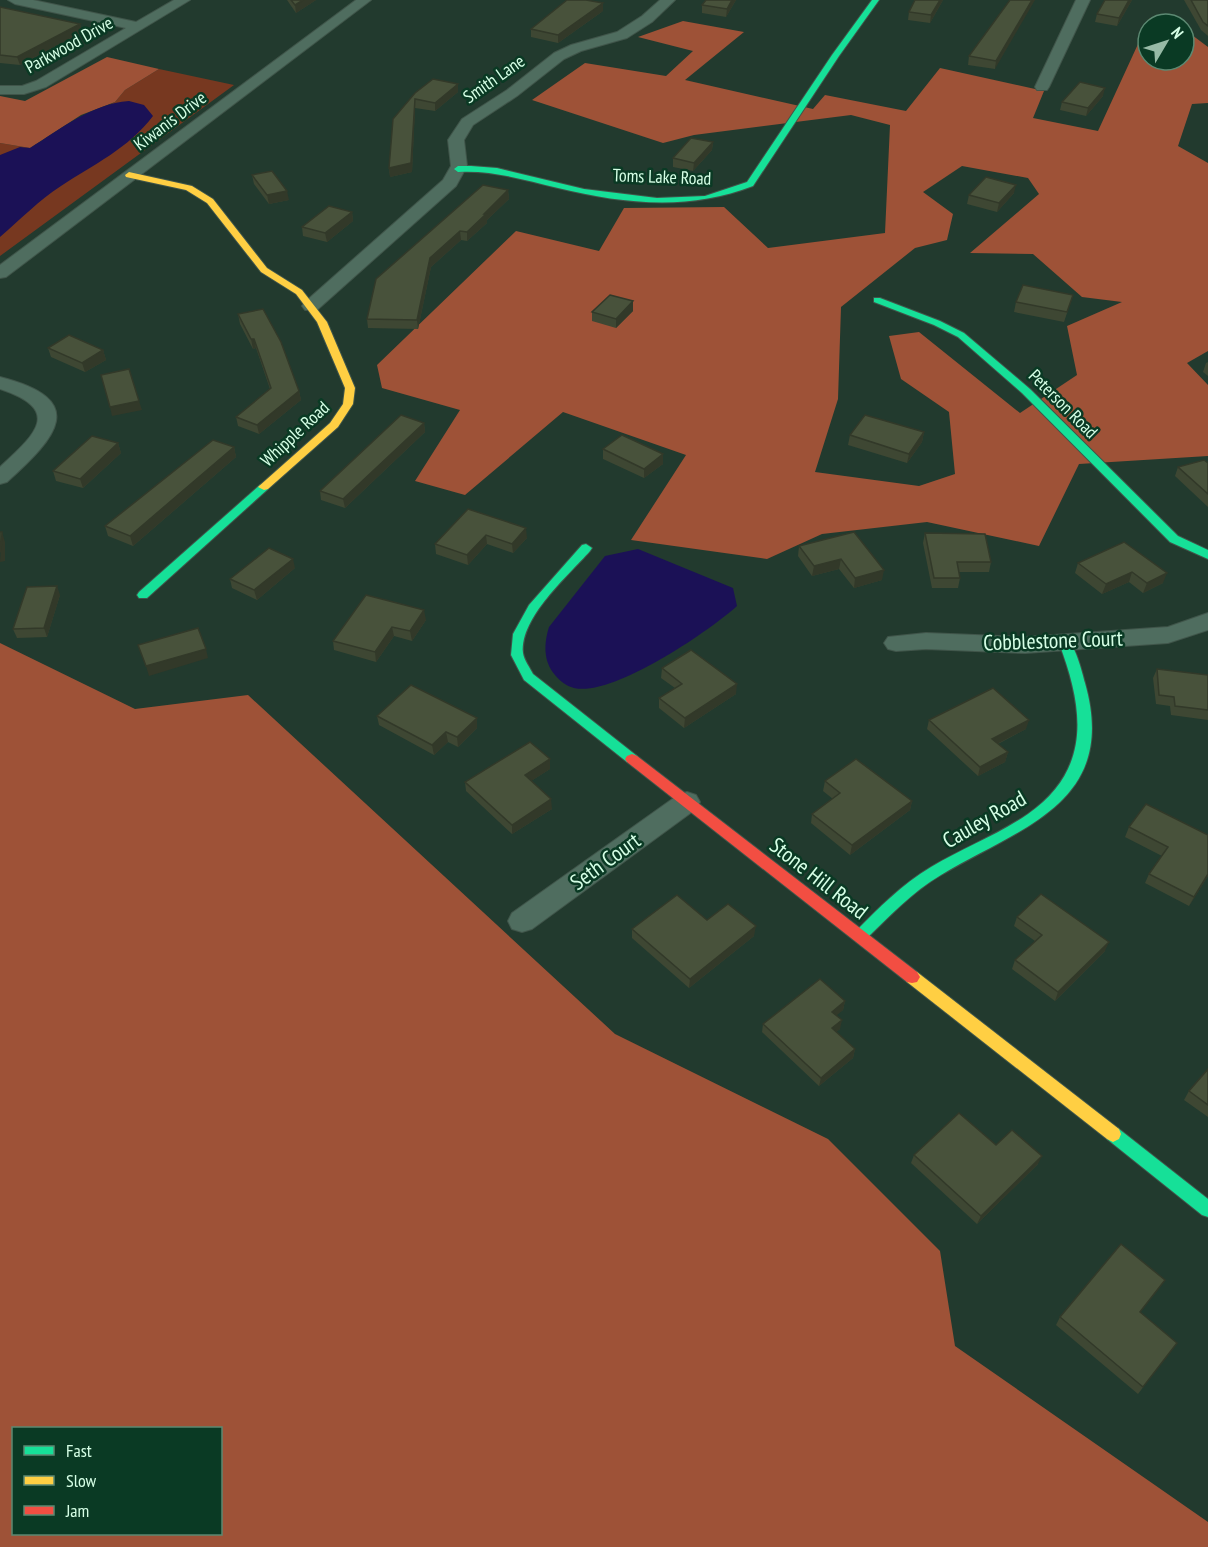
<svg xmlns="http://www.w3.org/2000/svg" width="1208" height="1547" font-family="'PT Sans Narrow',sans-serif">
<rect width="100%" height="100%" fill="#223a2e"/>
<!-- green -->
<polygon fill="#773820" points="159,69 234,85 0,256 0,143 30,148 115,102 125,90"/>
<!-- forest -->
<g fill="#9e5237" fill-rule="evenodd">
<path d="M1150 18 1173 20 1178 24H1148V60H1184V29L1208 47V103L1192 104 1178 146 1208 163V351L1187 363 1208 385V456L1079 464 1039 546 927 522 822 534 767 559 631 540 686 455 563 412 465 495 415 481 460 410 382 388 377 365 516 231 599 251 624 208 724 207 768 248 885 233 890 125 851 115 694 135 663 143 532 100 585 63 666 76 693 51 638 37 683 21 744 32 685 80 813 109 825 95 906 111 940 68 1044 91 1033 118 1098 131ZM962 166 1028 178 1039 194 970 253 1033 254 1082 297 1122 302 1067 326 1077 375 1020 413 919 332 889 336 901 379 949 412 955 474 919 486 815 472 838 399 841 307 915 248 947 240 953 214 923 192Z"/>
<polygon points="107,57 159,69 125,90 115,102 81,115 30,148 0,143 0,96 25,101"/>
<path d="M0 643 135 709 248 695 615 1034 828 1139 940 1251 955 1346 1208 1522V1547H0ZM14 1428H220V1534H14Z"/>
</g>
<!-- water -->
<g fill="#1b1156">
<path d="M129 101 144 105 153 116C128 149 94 164 61 186 39 200 20 220 0 237V155L20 147 30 148C61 129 91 104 129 101Z"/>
<path d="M638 549 733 588 737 606C708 632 613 697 574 688 566 686 560 681 555 675 543 661 544 643 549 627L605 556Z"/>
</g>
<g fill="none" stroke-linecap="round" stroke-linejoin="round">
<!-- street casing -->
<g stroke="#40554a" stroke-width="2">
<g id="street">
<polygon points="8,0 33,0 136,22 174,0 190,0 46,87 24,94 0,94 0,86 22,86 36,81 126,28 15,4"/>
<polygon points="356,0 371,0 6,277 0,278 0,265"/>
<polygon points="660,0 675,0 652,22 627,38 581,51 564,59 517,96 473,125 464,140 467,166 456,186 317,310 305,310 302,306 305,302 443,180 451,166 448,140 462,119 507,90 554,53 571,45 617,32 642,16"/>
<polygon points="1076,0 1090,0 1049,87 1047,90 1037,90 1035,87"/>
<path d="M0 377C90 400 57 437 7 482L0 484V467C36 434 63 410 0 389Z"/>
<polygon points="1208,613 1208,630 1168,643 1025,653 926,649 896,651 888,649 884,643 888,637 926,633 1025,637 1168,627"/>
<polygon points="687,792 696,795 700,802 696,809 532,929 522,932 512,929 508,921 512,913 678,795"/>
</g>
</g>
<!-- fast casing -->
<g stroke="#40554a" stroke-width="2">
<g id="fast">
<path d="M872 0H879L839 56 753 186C689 211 624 204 558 188 524 180 493 170 458 172L454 169 458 166H471L497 168 584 189 657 198 705 196 747 182 832 55Z"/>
<polygon points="874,298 880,298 940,321 964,333 1030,389 1178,536 1208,550 1208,559 1170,542 1022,393 958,337 934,325 874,302"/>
<polygon points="264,484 268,485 268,489 147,598 139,598 137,595 139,592 260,485"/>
<path d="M586 544 592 548 590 551C568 576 520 617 523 653 524 660 530 668 533 674L637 756 639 759 637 762H627L524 680 511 655 513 634 529 605 582 545Z"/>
<path d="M1065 639C1075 642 1082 672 1085 683 1119 803 1021 827 941 875 912 892 889 917 865 940L860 942 855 940 853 936 855 932C879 908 902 884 931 867 963 848 998 835 1028 814 1092 769 1084 709 1059 643Z"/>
<polygon points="1113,1126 1119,1129 1208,1199 1208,1217 1202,1215 1107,1139 1105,1134 1107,1129"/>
</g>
</g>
<!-- slow casing -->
<g stroke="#40554a" stroke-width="2">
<g id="slow">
<polygon points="129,172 192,186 213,199 267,268 302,290 327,322 355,388 353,404 338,427 268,489 264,490 258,487 330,423 343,404 345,388 317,322 296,294 261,272 207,203 186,190 126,177 125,175"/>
<polygon points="912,971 917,972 1119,1129 1121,1134 1119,1139 1113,1142 1107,1139 907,982 904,977 907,972"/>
</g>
</g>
<!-- jam casing -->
<g stroke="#40554a" stroke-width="2">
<polygon id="jam" points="632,754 637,756 917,972 920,977 917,982 912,983 907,982 627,762 625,759 627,756"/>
</g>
<!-- street -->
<use href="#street" fill="#4f6d5f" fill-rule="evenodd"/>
<!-- fast -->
<use href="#fast" fill="#16e098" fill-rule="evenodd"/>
<!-- slow -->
<use href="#slow" fill="#ffcf43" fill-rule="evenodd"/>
<!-- jam -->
<use href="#jam" fill="#f24e42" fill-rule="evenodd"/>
</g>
<!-- wall -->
<g fill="#3e4733">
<polygon points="287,0 316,0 296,13"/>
<polygon points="736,0 726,17 702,13 702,5"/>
<polygon points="943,0 930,23 908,20 909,12"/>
<polygon points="1010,0 995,69 968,65 969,56"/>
<polygon points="1132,0 1117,26 1095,22 1097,14"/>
<polygon points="1184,0 1208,0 1208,36 1201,30"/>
<polygon points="0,7 80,24 82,32 20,65 0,63"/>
<polygon points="603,11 558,43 531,37 531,29"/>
<polygon points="458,84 458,92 435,111 415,108 412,172 390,177 389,168 415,93"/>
<polygon points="1103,96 1086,116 1060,110 1062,102"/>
<polygon points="713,142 712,150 693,171 673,167 673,158"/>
<polygon points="252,175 289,200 269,204 254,184"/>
<polygon points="508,190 509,199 487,220 487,223 467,241 461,240 431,267 418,329 368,328 367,319 376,279"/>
<polygon points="1014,193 997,212 967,204 969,195"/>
<polygon points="352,212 353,221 327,242 303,236 302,227"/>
<polygon points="633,301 633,311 616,328 592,321 592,312"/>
<polygon points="1016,302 1070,304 1064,322 1014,312"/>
<polygon points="238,314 299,391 301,400 259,434 238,426 236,417 270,389 256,348 253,349 240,324"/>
<polygon points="48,348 103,350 106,360 85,372 51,357"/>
<polygon points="1208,362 1208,376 1203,372 1206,363"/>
<polygon points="424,423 425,432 345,508 321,500 320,491"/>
<polygon points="924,432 922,442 907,463 848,445 850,435"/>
<polygon points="118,443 121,453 83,488 56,481 53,471"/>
<polygon points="234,447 236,457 133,546 108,536 105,526"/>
<polygon points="603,449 663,454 663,464 644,478 603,459"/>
<polygon points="1208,463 1208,507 1175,476 1178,467"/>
<polygon points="468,509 527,538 513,553 487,544 468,565 436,554 435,544"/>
<polygon points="854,532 882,580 854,588 839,569 812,576 798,556 799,546"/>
<polygon points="925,533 991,562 989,572 959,572 960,578 958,588 932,588 923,543"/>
<polygon points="1124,542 1163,583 1143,593 1129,582 1102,594 1075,573 1078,563"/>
<polygon points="295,568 257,600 232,588 230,579"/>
<polygon points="60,595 47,637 17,638 13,629"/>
<polygon points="366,595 426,620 412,641 394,636 376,662 334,650 333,641"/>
<polygon points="662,668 736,694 684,728 659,708 659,698 675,688 661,678"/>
<polygon points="1157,669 1208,675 1208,720 1171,715 1170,706 1156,704 1153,678"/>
<polygon points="377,716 477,718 477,728 458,747 448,742 434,755 379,725"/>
<polygon points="929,720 1026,729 998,744 1008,752 1005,762 978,776 927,729"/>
<polygon points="550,769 531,781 552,809 512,834 466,791 465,782"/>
<polygon points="825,781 912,801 910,810 850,855 811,823 812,814 833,799 823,791"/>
<polygon points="1129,827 1208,835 1208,876 1189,906 1145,883 1149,874 1162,856 1125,837"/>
<polygon points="1017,917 1105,951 1055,1001 1012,969 1015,960 1035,941 1014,926"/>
<polygon points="707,920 754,936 689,988 632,938 632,929"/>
<polygon points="845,1001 843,1010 836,1015 840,1029 836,1032 855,1049 853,1058 819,1086 762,1032 763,1024"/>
<polygon points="1208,1069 1208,1117 1184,1100 1189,1091"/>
<polygon points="914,1155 1038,1164 977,1224 911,1163"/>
<polygon points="1060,1317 1177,1343 1138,1394 1056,1325"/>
</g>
<!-- shaded-wall -->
<g fill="#323929">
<polygon points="303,0 316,0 296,13 295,5"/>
<polygon points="732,0 736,0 726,17 727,9"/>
<polygon points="940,0 943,0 930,23 931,15"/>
<polygon points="1032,0 1035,0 995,69 996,61"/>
<polygon points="1129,0 1132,0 1117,26 1119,18"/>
<polygon points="603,3 603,11 558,43 558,35"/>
<polygon points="80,24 82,32 20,65 17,57"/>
<polygon points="458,84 458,92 435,111 435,103"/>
<polygon points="1105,88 1103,96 1086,116 1088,108"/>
<polygon points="415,99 415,108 412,172 390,177 389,168"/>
<polygon points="713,142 712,150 693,171 694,163"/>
<polygon points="1016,185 1014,193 997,212 999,203"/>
<polygon points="508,190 509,199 487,220 487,223 467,241 467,232 484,214"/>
<polygon points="287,191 289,200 269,204 267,195"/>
<polygon points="352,212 353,221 327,242 325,233"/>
<polygon points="460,231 461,240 431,267 418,329 417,320 430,258"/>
<polygon points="633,301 633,311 616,328 616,319"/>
<polygon points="251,339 254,339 256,348 253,349"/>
<polygon points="103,350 106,360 85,372 82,363"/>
<polygon points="299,391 301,400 259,434 257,425"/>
<polygon points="139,401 142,410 112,416 110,407"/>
<polygon points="424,423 425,432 345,508 343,499"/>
<polygon points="924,432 922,442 907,463 909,454"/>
<polygon points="118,443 121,453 83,488 80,479"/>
<polygon points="234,447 236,457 133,546 130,536"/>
<polygon points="663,454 663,464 644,478 644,469"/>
<polygon points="526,528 527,538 513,553 512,544"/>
<polygon points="2,532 5,542 5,561 0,562"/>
<polygon points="486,535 487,544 468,565 467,555"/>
<polygon points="293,559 295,568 257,600 254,590"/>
<polygon points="841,559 839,569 812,576 814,566"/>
<polygon points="884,570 882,580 854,588 855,578"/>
<polygon points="1132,572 1129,582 1102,594 1106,584"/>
<polygon points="1167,573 1163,583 1143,593 1147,583"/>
<polygon points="57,586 60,595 47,637 44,628"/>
<polygon points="424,610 426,620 412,641 410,631"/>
<polygon points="392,627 394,636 376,662 375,652"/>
<polygon points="206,649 208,658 149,676 146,666"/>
<polygon points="737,684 736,694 684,728 685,718"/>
<polygon points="477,718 477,728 458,747 457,737"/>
<polygon points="1029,720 1026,729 989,748 992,739"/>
<polygon points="446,732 448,742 434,755 432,745"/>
<polygon points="1008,752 1005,762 978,776 980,767"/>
<polygon points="550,759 550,769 525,785 525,775"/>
<polygon points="551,799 552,809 512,834 512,825"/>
<polygon points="912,801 910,810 850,855 852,845"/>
<polygon points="1208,874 1208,876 1189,906 1194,897"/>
<polygon points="756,926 754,936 689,988 690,979"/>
<polygon points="1109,942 1105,951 1055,1001 1058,992"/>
<polygon points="845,1001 843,1010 830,1021 832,1012"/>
<polygon points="842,1020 840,1029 830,1037 832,1028"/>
<polygon points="855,1049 853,1058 819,1086 821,1078"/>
<polygon points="1042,1156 1038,1164 977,1224 981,1216"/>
</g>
<!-- building -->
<g fill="#48523b" stroke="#323929" stroke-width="1.5">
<polygon points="291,0 303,0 295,5"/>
<polygon points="567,0 586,0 603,3 558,35 531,29"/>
<polygon points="706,0 732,0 727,9 702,5"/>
<polygon points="915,0 940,0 931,15 909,12"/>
<polygon points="1010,0 1032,0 996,61 969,56"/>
<polygon points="1105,0 1129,0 1119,18 1097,14"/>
<polygon points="1191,0 1208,0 1208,26 1203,22"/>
<polygon points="0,7 80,24 17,57 0,55"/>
<polygon points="433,79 458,84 435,103 415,99 411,163 389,168 393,119 415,93"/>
<polygon points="1080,82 1105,88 1088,108 1062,102"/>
<polygon points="691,138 713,142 694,163 673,158"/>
<polygon points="272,171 287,191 267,195 252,175"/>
<polygon points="986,177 1016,185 999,203 969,195"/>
<polygon points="483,185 508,190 484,214 486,214 467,232 460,231 430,258 417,320 367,319 376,279"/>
<polygon points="329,206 352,212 325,233 302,227"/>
<polygon points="1023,285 1073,295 1067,312 1016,302"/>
<polygon points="610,295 633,301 616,319 592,312"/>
<polygon points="263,309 281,342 299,391 257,425 236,417 271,388 254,339 251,339 238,314"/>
<polygon points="69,335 103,350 82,363 48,348"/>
<polygon points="129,369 139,401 110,407 101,375"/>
<polygon points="401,415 424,423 343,499 320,491"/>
<polygon points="865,415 924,432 909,454 850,435"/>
<polygon points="622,435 663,454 644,469 603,449"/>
<polygon points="92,436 118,443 80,479 53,471"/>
<polygon points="213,440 234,447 130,536 105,526"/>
<polygon points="1204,460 1208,463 1208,494 1178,467"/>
<polygon points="468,509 526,528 512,544 486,535 467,555 435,544"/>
<polygon points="0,532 2,532 1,551 0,552"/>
<polygon points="854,532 884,570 855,578 841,559 814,566 799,546"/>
<polygon points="925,533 985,534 991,562 957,562 960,578 934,578"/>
<polygon points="1124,542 1167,573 1147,583 1132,572 1106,584 1078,563"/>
<polygon points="269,548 293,559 254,590 230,579"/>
<polygon points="57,586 44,628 13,629 27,587"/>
<polygon points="366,595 424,610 410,631 392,627 375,652 333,641"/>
<polygon points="198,628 206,649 146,666 138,645"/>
<polygon points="691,650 737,684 685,718 659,698 682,684 662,668"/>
<polygon points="1157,669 1208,675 1208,710 1175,706 1174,697 1159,695"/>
<polygon points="411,685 477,718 457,737 446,732 432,745 377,716"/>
<polygon points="993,688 1029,720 992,739 1008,752 980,767 929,720"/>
<polygon points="530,742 550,759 525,775 551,799 512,825 465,782"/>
<polygon points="856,759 912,801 852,845 812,814 840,793 825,781"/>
<polygon points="1146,804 1208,835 1208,874 1194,897 1149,874 1168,847 1129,827"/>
<polygon points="1041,894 1109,942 1058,992 1015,960 1042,935 1017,917"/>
<polygon points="677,895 707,920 728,904 756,926 690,979 632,929"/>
<polygon points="820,979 845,1001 832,1012 842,1020 832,1028 855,1049 821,1078 763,1024"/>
<polygon points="1208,1069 1208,1105 1189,1091"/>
<polygon points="959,1113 996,1145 1012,1130 1042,1156 981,1216 914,1155"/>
<polygon points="1121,1244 1165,1280 1140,1312 1177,1343 1143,1387 1060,1317"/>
</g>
<g text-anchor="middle" stroke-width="5" stroke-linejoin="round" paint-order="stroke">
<!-- far-street labels -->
<g font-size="18" fill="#d6ffe6" stroke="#0a3a24">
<text transform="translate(69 45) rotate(-29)" y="6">Parkwood Drive</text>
<text transform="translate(494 79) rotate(-35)" y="6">Smith Lane</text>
<text transform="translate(170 121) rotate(-37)" y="6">Kiwanis Drive</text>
<text transform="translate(662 177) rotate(2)" y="6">Toms Lake Road</text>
<text transform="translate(1063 404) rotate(45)" y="6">Peterson Road</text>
<text transform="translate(295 434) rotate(-43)" y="6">Whipple Road</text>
</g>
<!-- street labels -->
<g font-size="22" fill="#d6ffe6" stroke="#0a3a24">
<text transform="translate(1053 640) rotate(-2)" y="8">Cobblestone Court</text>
<text transform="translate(984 819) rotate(-30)" y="8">Cauley Road</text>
<text transform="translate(605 861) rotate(-36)" y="8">Seth Court</text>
<text transform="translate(819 878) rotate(38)" y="8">Stone Hill Road</text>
</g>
</g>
<!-- legend -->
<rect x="12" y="1427" width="210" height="108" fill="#0a3a24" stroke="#5c8972" stroke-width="1.5"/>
<rect x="24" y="1446" width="30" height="9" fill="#16e098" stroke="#5c8972" stroke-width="1.5"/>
<text x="66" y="1457" font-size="18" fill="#d6ffe6">Fast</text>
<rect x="24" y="1476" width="30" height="9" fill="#ffcf43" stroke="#5c8972" stroke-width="1.5"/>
<text x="66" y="1487" font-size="18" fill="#d6ffe6">Slow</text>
<rect x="24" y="1506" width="30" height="9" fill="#f24e42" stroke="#5c8972" stroke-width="1.5"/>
<text x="66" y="1517" font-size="18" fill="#d6ffe6">Jam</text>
<!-- north arrow -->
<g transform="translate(1166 42) rotate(51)"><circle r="28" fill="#0a3a24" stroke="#5c8972" stroke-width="1.5"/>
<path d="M0-4.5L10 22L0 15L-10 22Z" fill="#97baa6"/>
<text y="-9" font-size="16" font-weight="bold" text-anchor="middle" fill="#d6ffe6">N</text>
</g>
</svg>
